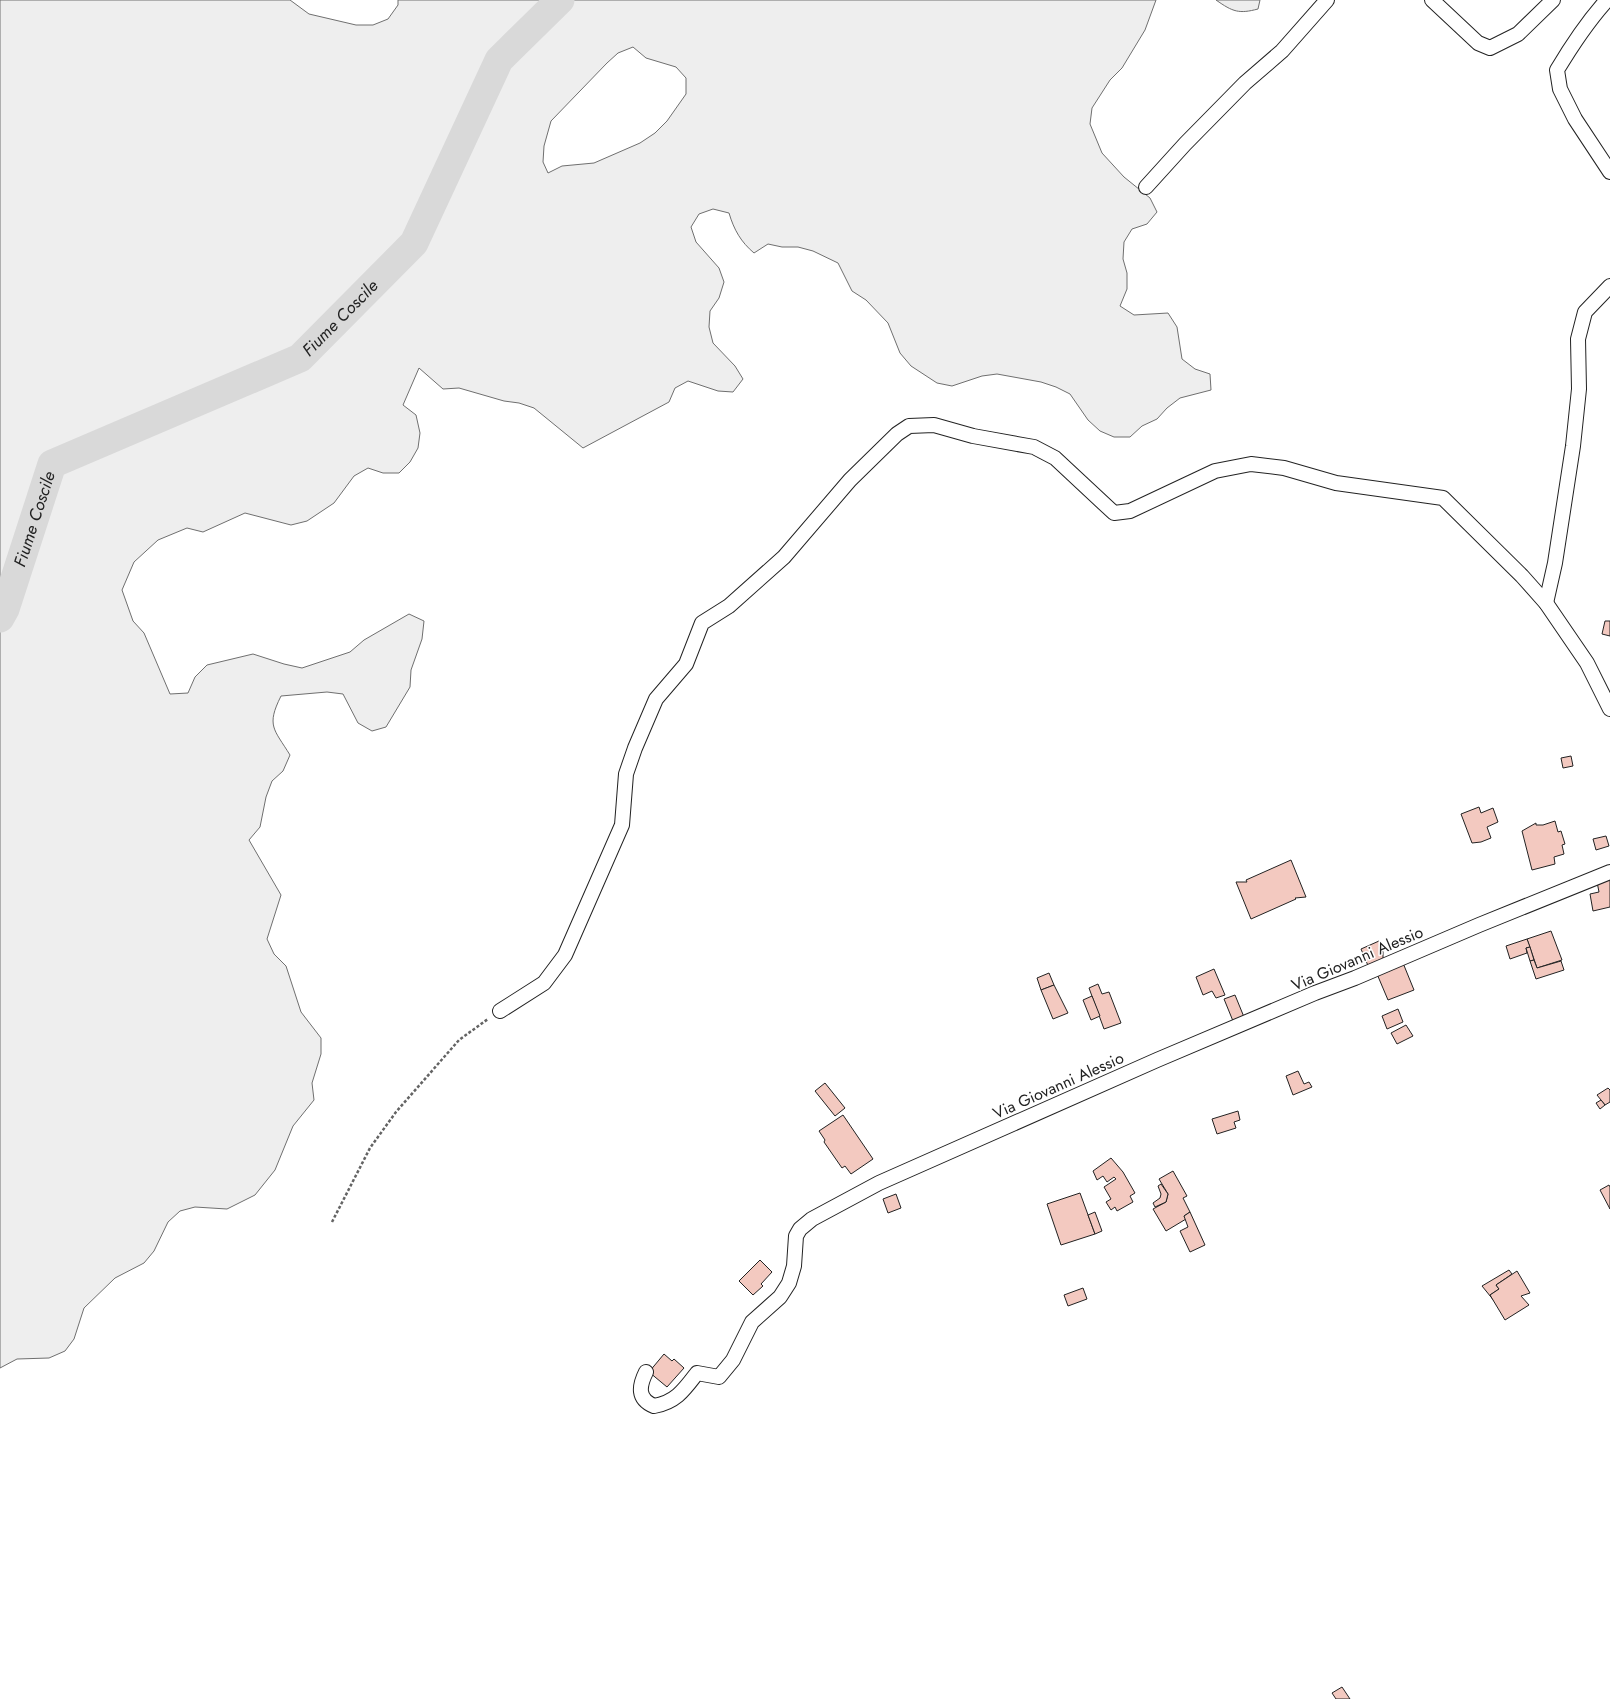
<svg xmlns="http://www.w3.org/2000/svg" width="1610" height="1699" font-family="Jost,sans-serif">
<rect width="100%" height="100%" fill="#fff"/>
<!-- green -->
<g fill="#eee" stroke="#6f6f6f" fill-rule="evenodd">
<path d="M0 0H290L309 14 356 25H373L388 19 398 5V0H1156L1145 30 1122 68 1110 80 1092 108 1090 124 1102 153 1124 177 1150 198 1157 212 1147 224 1132 229 1124 242 1123 259 1127 273V289L1120 306 1134 315 1168 313 1177 327 1182 359 1195 369 1210 374 1211 390 1180 398 1167 408 1157 419 1142 426 1130 437H1114L1100 431 1088 420 1070 394 1056 387 1041 382 997 374 982 376 952 386 937 383 911 366 900 353 888 323 866 300 852 291 838 263 813 251 798 247H782L768 244 754 253C741 242 734 230 729 213L713 209 699 214 691 227 696 242 719 268 724 282 719 298 710 311 709 327 713 343 735 366 743 379 733 392 718 391 688 381 675 388 669 402 583 448 534 408 519 403 504 401 459 388 443 389 419 368 403 405 416 415 420 433 418 448 410 462 399 473H383L368 468 354 476 334 503 307 521 291 525 245 513 203 532 187 528 158 540 134 562 122 590 133 621 144 633 170 694 188 693 195 677 207 665 253 654 284 664 302 668 350 652 364 640 409 614 424 621 422 639 411 670 410 687 386 727 372 731 358 723 343 694 327 692 281 696C266 726 274 729 290 755L283 771 272 781 266 797 260 827 249 840 281 895 267 939 274 954 286 966 301 1012 321 1038V1054L312 1083 314 1100 293 1126 275 1170 255 1195 227 1209 195 1207 180 1211 168 1222 154 1251 144 1263 115 1278 84 1308 74 1339 65 1351 49 1358 17 1359 0 1368ZM633 47 646 58 676 67 686 78V94L667 121 655 133 640 143 594 163 562 166 548 173 543 162 544 146 551 121 607 63 618 53Z"/>
<path d="M1216 0H1260L1258 9C1239 14 1233 12 1216 0Z"/>
</g>
<g fill="none" stroke-linecap="round" stroke-linejoin="round">
<!-- river -->
<path stroke="#d9d9d9" stroke-width="29" id="s1" d="M0 618 5 609 52 464 300 358 414 243 499 60 560 0"/>
</g>
<!-- building -->
<g fill="#f3c9c0" stroke="#222">
<polygon points="1605,621 1610,621 1610,636 1602,634"/>
<polygon points="1571,756 1573,766 1563,768 1561,758"/>
<polygon points="1479,807 1481,813 1493,808 1498,822 1487,827 1491,838 1481,842 1472,843 1461,814"/>
<polygon points="1555,821 1558,832 1561,831 1565,844 1562,845 1564,854 1554,857 1555,864 1532,870 1522,831 1536,823 1536,825 1543,825"/>
<polygon points="1606,836 1609,846 1596,850 1593,839"/>
<polygon points="1291,860 1306,897 1295,898 1296,899 1251,919 1236,882 1247,882 1246,880"/>
<polygon points="1610,879 1610,907 1593,911 1590,894 1599,892 1597,882"/>
<polygon points="1551,931 1562,960 1537,968 1527,939"/>
<polygon points="1527,939 1530,947 1526,948 1527,953 1510,959 1506,946"/>
<polygon points="1379,941 1383,952 1383,961 1369,968 1361,949"/>
<polygon points="1530,947 1534,960 1530,961 1526,948"/>
<polygon points="1534,960 1537,968 1561,961 1564,970 1536,979 1530,961"/>
<polygon points="1403,963 1414,990 1388,1000 1377,974"/>
<polygon points="1214,969 1225,995 1216,998 1212,991 1203,995 1196,977"/>
<polygon points="1049,973 1054,985 1041,990 1037,978"/>
<polygon points="1098,984 1102,994 1109,992 1121,1023 1104,1029 1089,988"/>
<polygon points="1054,985 1068,1013 1053,1019 1041,990"/>
<polygon points="1235,995 1244,1017 1233,1021 1224,999"/>
<polygon points="1092,996 1100,1016 1091,1020 1083,1000"/>
<polygon points="1398,1009 1403,1022 1387,1029 1382,1016"/>
<polygon points="1406,1025 1413,1036 1397,1044 1391,1033"/>
<polygon points="1298,1071 1304,1084 1309,1082 1312,1087 1293,1095 1286,1076"/>
<polygon points="825,1083 845,1108 835,1116 815,1091"/>
<polygon points="1608,1088 1610,1090 1610,1102 1605,1105 1597,1095"/>
<polygon points="1601,1100 1605,1105 1600,1109 1596,1103"/>
<polygon points="1238,1111 1240,1120 1234,1122 1236,1128 1217,1134 1212,1119"/>
<polygon points="843,1115 873,1159 851,1174 845,1166 842,1168 824,1142 825,1140 819,1131"/>
<polygon points="1111,1158 1123,1172 1135,1193 1130,1196 1133,1202 1117,1211 1115,1207 1111,1210 1106,1202 1111,1199 1104,1187 1116,1179 1114,1177 1107,1182 1103,1176 1097,1180 1093,1171"/>
<polygon points="1173,1171 1187,1196 1183,1198 1190,1212 1184,1216 1186,1219 1166,1231 1153,1209 1166,1202 1168,1194 1159,1179"/>
<polygon points="1161,1184 1168,1194 1166,1202 1155,1207 1153,1203 1160,1198 1161,1194 1158,1186"/>
<polygon points="1609,1185 1610,1187 1610,1209 1600,1190"/>
<polygon points="1080,1193 1095,1234 1061,1245 1047,1204"/>
<polygon points="896,1194 901,1208 888,1213 883,1199"/>
<polygon points="1095,1212 1102,1231 1095,1234 1088,1215"/>
<polygon points="1190,1212 1205,1245 1190,1252 1180,1231 1188,1227 1184,1216"/>
<polygon points="760,1260 772,1272 761,1284 763,1286 753,1295 739,1281"/>
<polygon points="1509,1270 1512,1274 1496,1285 1499,1289 1490,1295 1495,1302 1482,1286"/>
<polygon points="1517,1271 1530,1293 1521,1296 1529,1305 1505,1320 1490,1295 1499,1289 1496,1285"/>
<polygon points="1083,1288 1087,1299 1068,1306 1064,1295"/>
<polygon points="664,1354 672,1361 674,1359 684,1368 667,1387 649,1372"/>
<polygon points="1342,1687 1350,1699 1336,1699 1332,1693"/>
</g>
<g fill="none" stroke-linecap="round" stroke-linejoin="round">
<!-- minor casing -->
<g stroke="#222" stroke-width="16">
<g id="minor">
<polyline points="1432,0 1478,43 1490,48 1518,34 1553,0"/>
<path d="M1607 0C1588 21 1572 45 1557 70L1560 89 1575 119 1610 172"/>
<polyline points="1146,187 1185,144 1245,83 1282,51 1327,0"/>
<polyline points="1546,603 1555,563 1573,446 1579,389 1578,339 1585,312 1610,286"/>
<polyline points="500,1011 544,983 565,955 622,825 626,774 635,748 656,699 686,664 702,623 729,606 784,557 850,480 897,434 909,426 934,425 973,436 1034,447 1055,458 1114,513 1130,511 1215,471 1251,464 1284,468 1336,483 1443,498 1522,576 1546,603 1587,663 1610,709"/>
<path d="M646 1372C639 1386 637 1399 654 1406 676 1402 684 1390 697 1373L719 1377 733 1360 752 1322 780 1297 789 1283 794 1266 796 1236 800 1229 812 1219 879 1183 1157 1060 1315 993 1355 978 1479 925 1610 872"/>
</g>
</g>
<!-- path -->
<polyline stroke="#646464" stroke-width="2.5" stroke-dasharray="3 2" stroke-linecap="butt" points="332,1222 370,1148 396,1112 459,1040 488,1019"/>
<!-- minor -->
<use href="#minor" stroke="#fff" stroke-width="14"/>
</g>
<g text-anchor="middle" stroke-width="3" stroke-linejoin="round" paint-order="stroke">
<!-- street labels -->
<g font-size="16" fill="#222" stroke="#fff">
<text transform="translate(1357 958) rotate(-23)" y="6">Via Giovanni Alessio</text>
<text transform="translate(1058 1085) rotate(-24)" y="6">Via Giovanni Alessio</text>
</g>
<!-- water labels -->
<g font-size="17" font-style="italic" fill="#222" stroke="#fff">
<text dy="6" stroke="none"><textPath href="#s1" startOffset="489">Fiume Coscile</textPath></text>
<text dy="6" stroke="none"><textPath href="#s1" startOffset="105">Fiume Coscile</textPath></text>
</g>
</g>
</svg>
